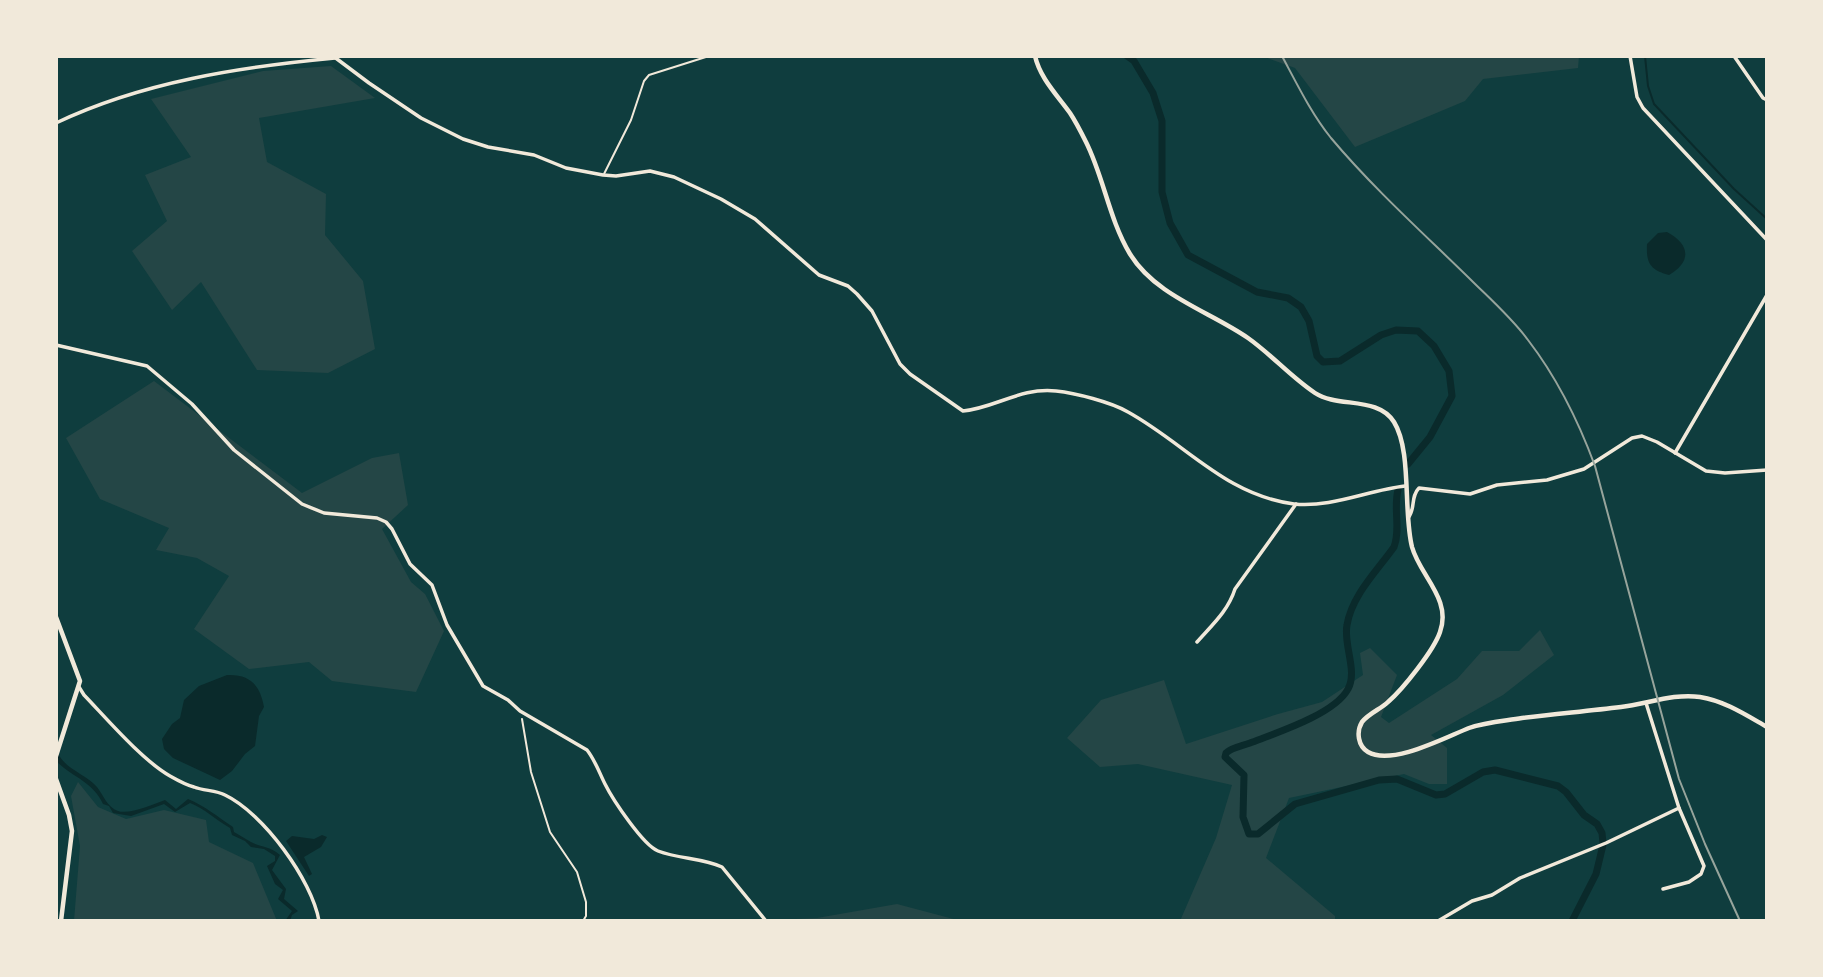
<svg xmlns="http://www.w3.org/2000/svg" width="1823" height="977" font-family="'Archivo Narrow',sans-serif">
<rect width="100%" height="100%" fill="#0f3d3e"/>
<!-- green -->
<g fill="#244646">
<polygon points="1262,56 1579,56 1578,68 1483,79 1465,101 1355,147 1295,68"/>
<polygon points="331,66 375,98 259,118 267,162 326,194 325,235 363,281 375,349 328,373 257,370 201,282 172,310 132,251 167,221 145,175 191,157 151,99 263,71"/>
<polygon points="154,381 302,493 372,458 399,453 408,505 382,529 411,582 425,594 444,631 416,692 332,681 309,662 249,669 194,629 229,576 197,558 156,550 169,528 100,499 66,438"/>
<polygon points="1540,630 1554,655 1503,695 1431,735 1447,748 1447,784 1429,784 1404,774 1289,798 1266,858 1335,916 1335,921 1180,921 1216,838 1232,785 1138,764 1100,767 1067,738 1101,700 1164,680 1186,744 1278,714 1322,702 1363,675 1360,653 1370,648 1397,675 1381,717 1389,723 1457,679 1482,651 1519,651"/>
<polygon points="78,782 98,807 126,819 164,810 206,820 209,842 253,863 277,921 74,921 80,846 71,796"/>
<polygon points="897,904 961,921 754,921 817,918"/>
</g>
<!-- water -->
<g fill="#0a2a2b">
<path d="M1667 232C1690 244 1692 262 1669 275 1650 270 1646 263 1647 244L1658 233Z"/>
<path d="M227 675C250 674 260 685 264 707L259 716 255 746 245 754 232 771 220 780 173 758 164 749 162 739 172 724 180 718 184 700 199 686Z"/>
<path d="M56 747C61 769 84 772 97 787 104 796 107 807 118 811 129 815 154 804 165 800L176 809 188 799C205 806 218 817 233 827L234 832C240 835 245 839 251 842 262 848 268 845 280 855L272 870 286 889 284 899 298 911 292 915 290 921H285L292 911 278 899 283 890 275 884 267 866 275 861V856L264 849 251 847 245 841 232 835 230 828C216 820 204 808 190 803L175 812 164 804 131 816 113 813 109 806 103 804C93 782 74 778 57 762Z"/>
<polygon points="322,835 327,837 321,847 304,857 312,874 309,876 286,841 292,836 314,839"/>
</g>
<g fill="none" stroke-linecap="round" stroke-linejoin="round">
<!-- stream -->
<polyline stroke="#0a2a2b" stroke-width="2" points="1645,56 1648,86 1654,104 1734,189 1767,219"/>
<!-- canal -->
<g stroke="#0a2a2b" stroke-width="7">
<polyline points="1127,56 1134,61 1153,93 1162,121 1162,192 1170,223 1188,255 1257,292 1288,298 1301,307 1309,321 1317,356 1323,362 1340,361 1381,335 1396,330 1418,331 1434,346 1449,371 1452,396 1430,437 1408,464"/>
<path d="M1398 490C1393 509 1401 529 1394 547 1377 571 1352 595 1347 625 1343 644 1358 671 1348 689 1335 714 1276 733 1250 743 1242 746 1232 747 1226 753L1225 757 1244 775 1243 817 1249 834H1258L1295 804 1379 780 1397 779 1436 795 1445 794 1483 772 1495 770 1558 786 1566 792 1584 815 1597 824 1602 833 1603 843"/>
<polyline points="1572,921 1596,874 1603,845"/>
</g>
<!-- path -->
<polyline stroke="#f1e9da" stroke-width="2" points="522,719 531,772 550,832 577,872 586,902 586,916 583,921"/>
<!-- service -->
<polyline stroke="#f1e9da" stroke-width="2" points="604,174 631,120 644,81 649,75 709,56"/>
<!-- minor -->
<g stroke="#f1e9da" stroke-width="3.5">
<path d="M333 56 369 83 421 118 463 139 488 147 534 155 566 168 603 175 616 176 650 171 674 177 721 199 755 219 819 275 848 286 857 294 872 311 900 364 910 374 963 411C995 408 1021 387 1056 391 1075 393 1111 402 1128 412 1186 444 1225 495 1294 504 1331 508 1369 490 1405 486"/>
<polyline points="1630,56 1637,97 1643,108 1767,240"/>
<polyline points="1734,56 1763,98 1767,100"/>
<path d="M56 123C142 82 240 67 335 58"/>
<path d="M56 345 147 366 192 404 234 450 302 504 324 513 377 518 386 522 392 529 410 564 432 585 447 625 483 686 508 700 520 711 587 750C595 760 599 772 605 784 613 800 643 845 658 851 679 859 702 858 722 867L766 921"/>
<polyline points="1675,453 1767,295"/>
<path d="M1408 518C1416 509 1410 497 1419 488L1470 494 1497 485 1547 480 1584 469 1632 438 1642 436 1657 442 1706 471 1725 473 1767 470"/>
<path d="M1197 642C1212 625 1228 611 1235 589L1296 504"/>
<path d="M79 687 84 695C107 719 142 760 170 776 177 780 186 785 194 787 204 791 216 790 225 795 263 813 312 880 319 921"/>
<polyline points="1646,703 1679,808 1704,866 1701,874 1689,882 1663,889"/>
<polyline points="1438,921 1472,901 1492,895 1520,878 1606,843 1679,808"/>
</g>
<!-- tertiary -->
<g stroke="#f1e9da" stroke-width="4.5">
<path d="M1035 56C1040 78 1057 95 1070 113 1076 122 1081 132 1086 142 1104 178 1109 219 1130 254 1156 296 1209 311 1248 338 1272 355 1291 377 1315 393 1338 408 1378 396 1394 422 1412 451 1403 511 1412 547 1420 576 1452 599 1440 632 1434 650 1403 689 1388 702 1381 709 1369 713 1362 722 1356 732 1358 746 1368 752 1392 766 1446 737 1469 728 1486 722 1504 721 1522 718 1555 714 1588 711 1621 707 1647 704 1674 693 1700 697 1725 701 1746 715 1767 727"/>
<polyline points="56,617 80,681 56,756"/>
<polyline points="56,779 69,815 72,831 61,921"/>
</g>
<!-- rail -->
<path stroke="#97a49c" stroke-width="2" d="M1282 56C1297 84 1311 113 1331 138 1373 188 1423 233 1469 278 1489 298 1511 317 1528 340 1558 379 1578 420 1595 466L1679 779 1705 844 1740 921"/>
</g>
<!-- border -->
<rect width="1823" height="977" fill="none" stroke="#f1e9da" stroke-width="116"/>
</svg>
